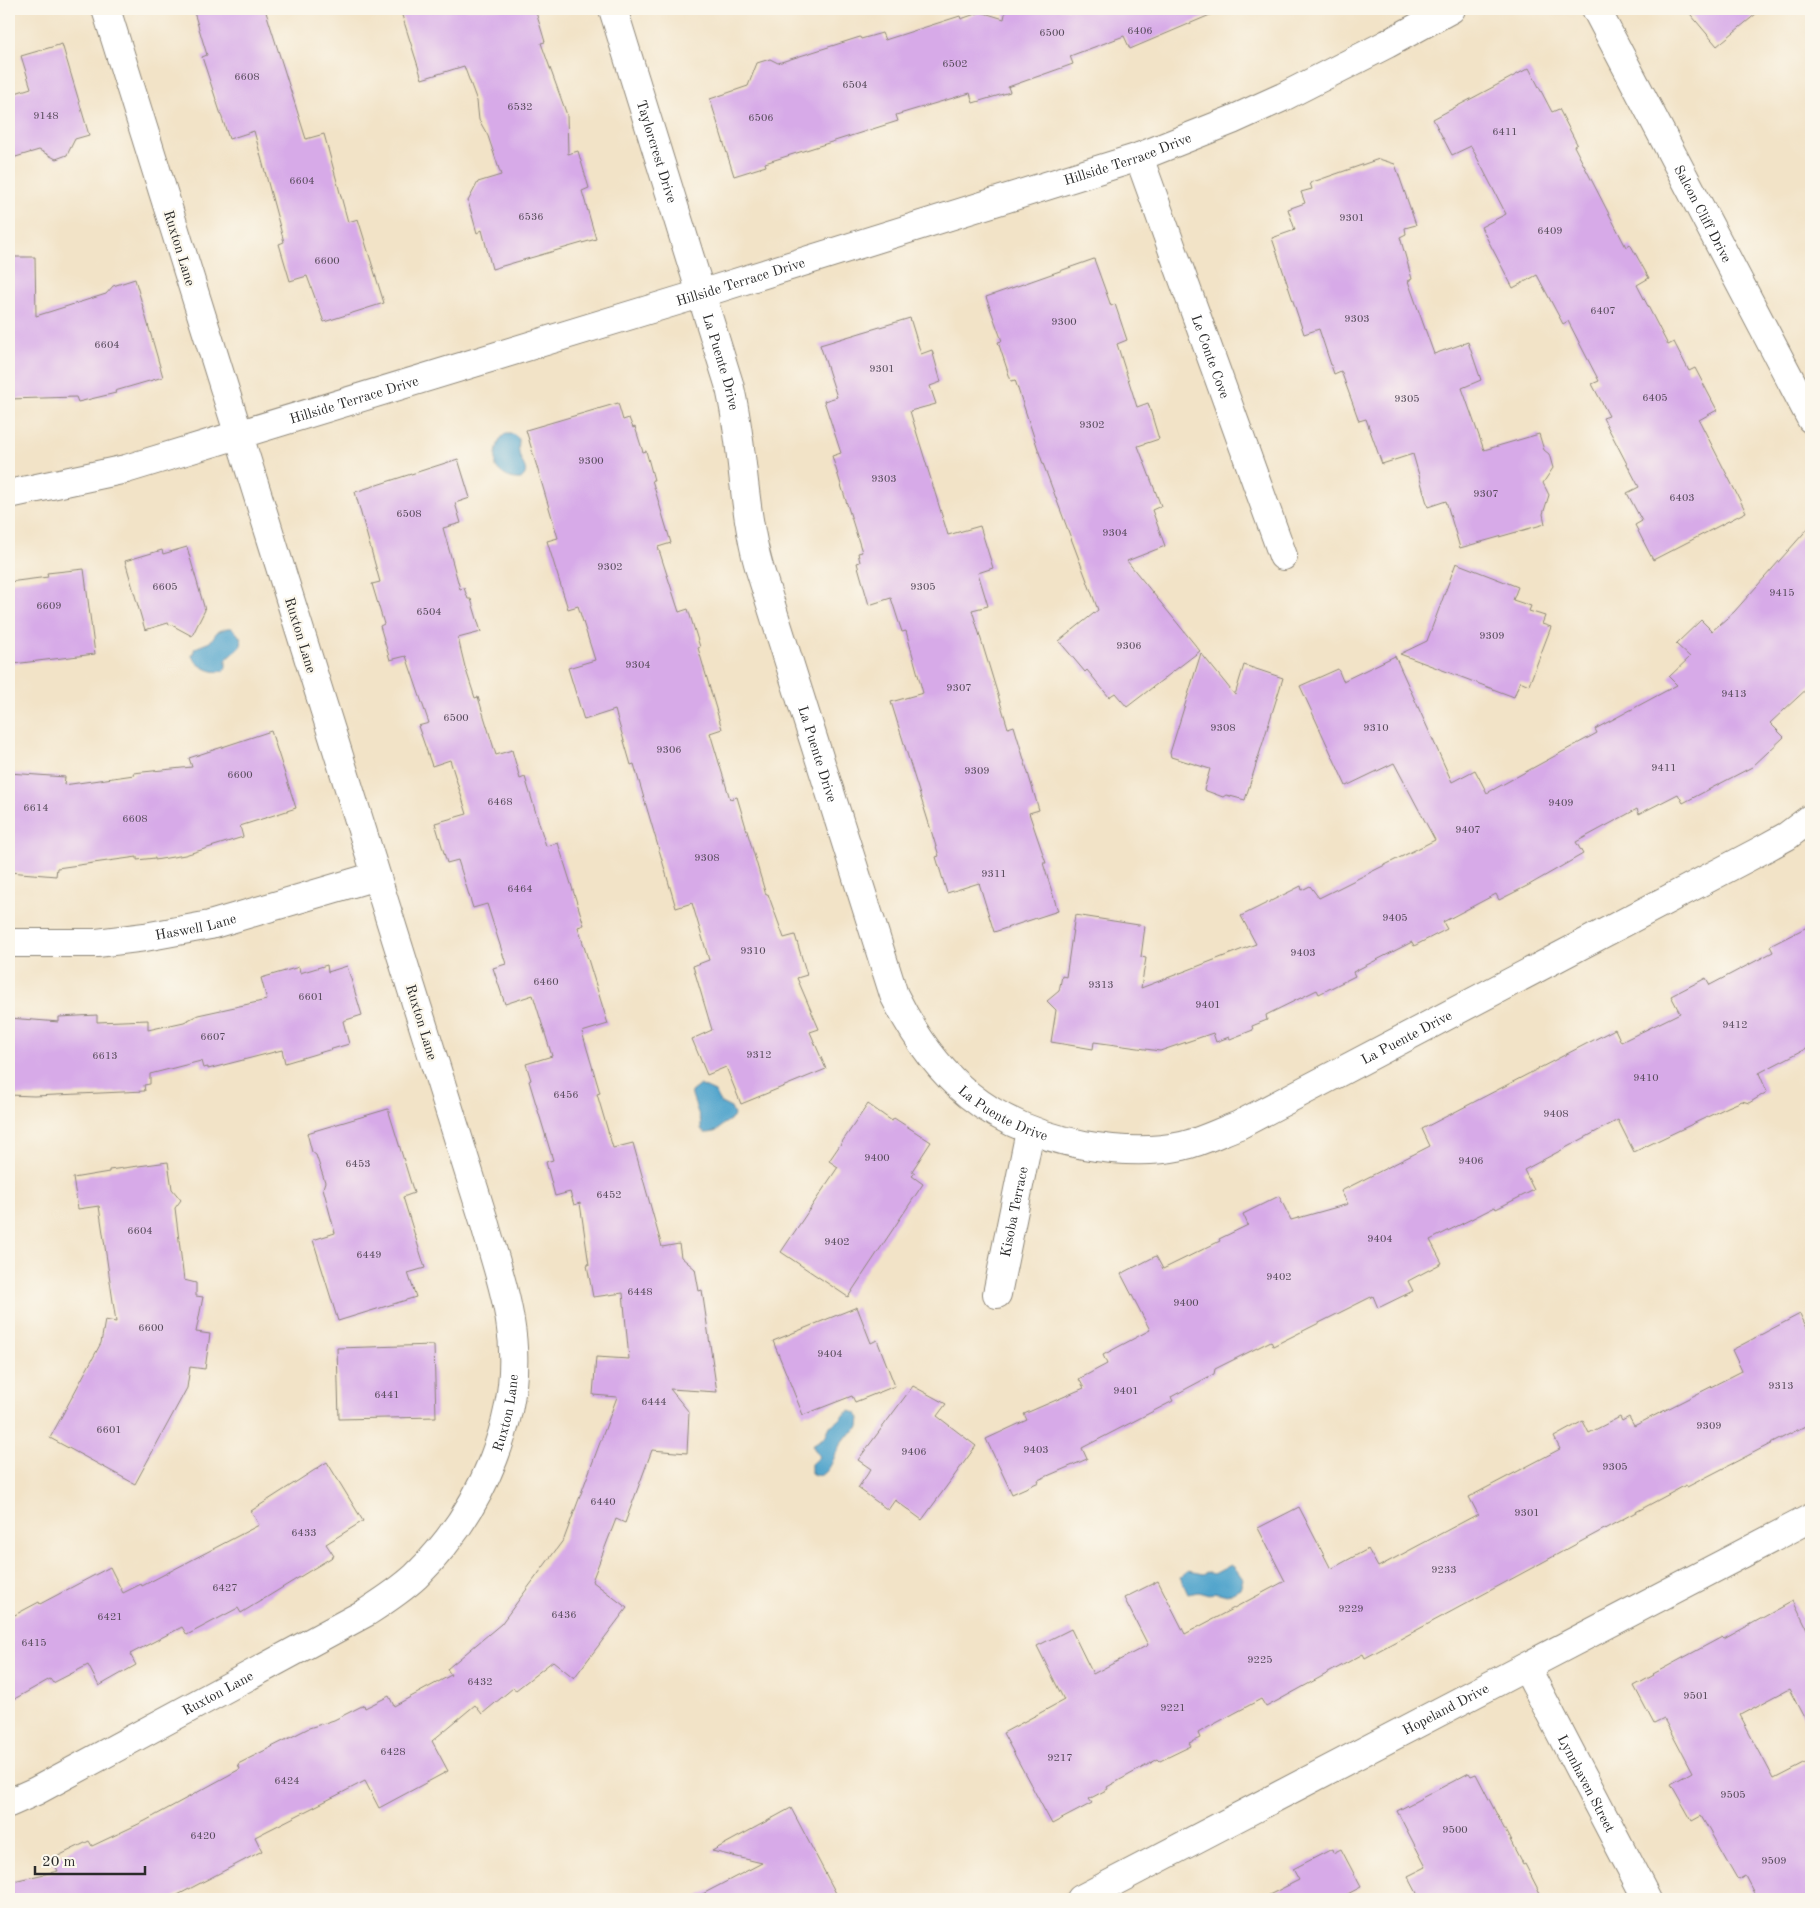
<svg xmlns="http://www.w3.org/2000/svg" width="1820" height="1908" font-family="'Old Standard TT',serif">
<rect width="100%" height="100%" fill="#fbf7ec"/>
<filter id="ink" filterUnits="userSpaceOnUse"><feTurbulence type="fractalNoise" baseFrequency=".02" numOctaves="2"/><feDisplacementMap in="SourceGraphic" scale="10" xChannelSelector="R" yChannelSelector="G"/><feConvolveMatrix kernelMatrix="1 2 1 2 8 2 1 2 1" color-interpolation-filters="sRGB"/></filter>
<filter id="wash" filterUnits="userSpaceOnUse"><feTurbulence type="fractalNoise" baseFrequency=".0096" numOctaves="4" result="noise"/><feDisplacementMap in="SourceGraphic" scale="20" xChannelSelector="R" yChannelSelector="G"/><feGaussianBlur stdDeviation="1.12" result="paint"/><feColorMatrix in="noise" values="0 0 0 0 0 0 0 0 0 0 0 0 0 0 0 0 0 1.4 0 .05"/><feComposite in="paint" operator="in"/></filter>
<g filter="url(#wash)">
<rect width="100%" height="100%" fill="#f2e3c7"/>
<!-- water -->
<g fill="#51a4cc" stroke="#3e687c">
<path d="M505 434H513L519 439C519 443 518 448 519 452 520 464 532 470 521 479 510 480 502 475 496 467 495 456 496 441 505 434Z"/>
<path d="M227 628H232C252 647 236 647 226 660V668L223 671C212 674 197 666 192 656L195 648 210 642 217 632Z"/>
<path d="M700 1085 715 1092 721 1103 731 1108 734 1115 733 1118 722 1125C719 1132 712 1133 705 1133L701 1130V1122L691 1092Z"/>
<path d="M850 1411 856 1413 860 1418 859 1427C854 1431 848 1435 843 1440 834 1451 830 1485 811 1473V1464L819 1457 812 1445 825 1437 830 1426C838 1422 842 1414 850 1411Z"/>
<polygon points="1231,1565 1235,1568 1243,1579 1240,1588 1227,1595 1215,1592 1209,1595 1198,1592 1188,1594 1180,1577 1188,1571 1203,1574 1207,1572 1214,1574"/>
</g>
<g id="blocks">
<!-- building -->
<g fill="#d7aae8">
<polygon points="193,9 265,9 306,139 324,134 348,222 358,219 384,303 324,322 307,276 290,281 279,244 284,242 254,131 229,139 202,57 207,55"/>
<polygon points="400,9 535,9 545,42 541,43 567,115 568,154 578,151 589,188 582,191 596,239 492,269 482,230 477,233 468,201 478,182 501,175 488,136 479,120 477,101 464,66 422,79"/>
<polygon points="1006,9 1224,9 1130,49 1124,36 1070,56 1073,64 1008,87 1010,92 973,103 970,93 896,115 898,121 765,163 766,166 734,176 710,99 748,86 757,63 770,59 778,63 860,37 861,39 882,33 885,40 960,16 961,19 981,12 1004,19"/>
<polygon points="1686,9 1762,9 1717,46"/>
<polygon points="62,44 89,135 75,139 67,155 56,159 39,150 9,159 9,95 31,88 21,56"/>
<polygon points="1529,68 1552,112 1559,109 1577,144 1574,146 1626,247 1630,244 1649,278 1637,285 1668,345 1674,342 1689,371 1695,368 1717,410 1699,420 1746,512 1653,560 1635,525 1642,521 1627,493 1639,487 1603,418 1609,416 1592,384 1599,381 1568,321 1563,324 1537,275 1513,288 1481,227 1506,214 1471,146 1452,155 1433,119"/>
<polygon points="1379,159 1395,164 1416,225 1405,228 1406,234 1400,237 1412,279 1408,281 1434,354 1468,342 1481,380 1462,388 1484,450 1539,434 1544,450 1549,454 1553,468 1543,483 1549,495 1543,514 1545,524 1460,548 1446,501 1428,507 1413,454 1382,464 1366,419 1359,421 1341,371 1334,374 1319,329 1304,334 1272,238 1295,230 1288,209 1305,203 1301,192 1312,189 1310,183"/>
<polygon points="9,257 35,257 36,316 106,294 113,286 135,279 163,377 115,391 116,393 78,402 76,397 9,399"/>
<polygon points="1094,259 1111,306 1115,304 1127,340 1117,344 1137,407 1148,403 1159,439 1138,446 1161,506 1152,510 1165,546 1127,561 1200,651 1127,707 1115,693 1109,697 1087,670 1085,672 1059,641 1098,610 1042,461 1015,380 1011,381 998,342 1002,341 986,297"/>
<polygon points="910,318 921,354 932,350 941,382 930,386 936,404 910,411 948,535 980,526 993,568 978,573 988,606 972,610 1008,728 1014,726 1039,810 1029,813 1046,863 1043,863 1058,911 994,932 979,883 947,893 936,857 939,856 891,702 923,693 906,631 902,632 891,598 869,605 857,563 860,562 858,553 862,552 832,456 841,453 824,401 837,397 820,345"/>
<polygon points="618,403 623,420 629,418 633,428 635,427 643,452 646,451 654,480 652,480 671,543 658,547 679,612 688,609 700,647 698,648 722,729 710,733 730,799 737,797 766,895 768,894 784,938 795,935 807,975 797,978 819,1029 810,1032 826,1069 741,1104 726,1067 707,1075 692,1039 712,1030 693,966 709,960 692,903 676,908 634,764 631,765 615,710 584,720 568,668 595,660 578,606 568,609 547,541 558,538 526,430"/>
<polygon points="458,459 470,498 455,503 461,523 443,528 460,589 464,588 468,599 471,599 481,632 458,638 465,667 475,698 478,697 496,755 512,750 520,779 525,777 546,846 558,843 584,925 578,927 608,1024 582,1032 600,1093 597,1094 613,1148 633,1143 662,1247 679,1244 681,1257 695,1269 699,1291 702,1290 717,1392 670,1389 689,1412 687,1453 652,1450 625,1523 616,1519 592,1581 627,1608 574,1678 553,1661 516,1690 513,1688 482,1714 475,1705 432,1741 448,1771 379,1808 365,1781 255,1837 262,1851 170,1899 9,1899 9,1882 58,1871 52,1859 89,1841 92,1846 145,1821 240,1769 238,1764 309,1728 334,1720 364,1705 365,1708 389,1696 394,1706 451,1675 447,1669 501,1624 564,1539 617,1397 593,1395 596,1357 629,1359 623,1293 593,1297 587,1265 589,1265 580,1203 574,1205 570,1192 555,1196 546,1162 553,1160 529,1081 531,1080 526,1064 552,1056 533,995 505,1004 493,968 506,964 487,904 473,908 458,860 447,863 435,823 467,814 450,760 432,766 418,726 429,723 406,656 390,660 380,626 384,624 372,584 380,582 355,492"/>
<polygon points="1811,525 1811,685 1770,723 1784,737 1752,767 1683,803 1678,794 1639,814 1637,809 1576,842 1583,854 1529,885 1499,900 1496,894 1443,922 1447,929 1414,946 1412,942 1353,972 1355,976 1319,994 1317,990 1266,1015 1267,1020 1252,1026 1253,1030 1230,1039 1229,1037 1216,1042 1213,1033 1160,1051 1094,1042 1093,1049 1051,1042 1056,1010 1047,1001 1059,991 1062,976 1066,977 1075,915 1145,926 1141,957 1146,958 1141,988 1256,944 1241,916 1301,886 1302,890 1310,886 1319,898 1435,840 1394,763 1346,786 1300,686 1338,669 1343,681 1395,656 1452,782 1475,770 1487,793 1597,733 1595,729 1677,685 1669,677 1690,657 1676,644 1701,620 1712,631 1734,612"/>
<polygon points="187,547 205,610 192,636 168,623 145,630 125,561 162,550 163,554"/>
<polygon points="1456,563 1518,587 1513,600 1531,606 1529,611 1545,616 1542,624 1551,627 1529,685 1520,681 1514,697 1400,654 1427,641"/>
<polygon points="84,569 95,654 13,664 9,629 9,582 48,577 47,573"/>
<polygon points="1201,653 1235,695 1244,665 1283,678 1245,800 1226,795 1223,797 1204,790 1210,769 1171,757 1170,753"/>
<polygon points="271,731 296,808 240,826 243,837 185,855 155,860 155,858 137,860 137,857 57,868 56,876 9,872 9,773 65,777 64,785 134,775 133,773 192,767 189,758"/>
<polygon points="1811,925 1811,1046 1759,1073 1767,1092 1749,1103 1742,1101 1728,1107 1634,1152 1618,1120 1524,1170 1534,1190 1496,1209 1495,1207 1430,1240 1442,1263 1408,1281 1413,1291 1378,1308 1373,1296 1273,1346 1271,1341 1215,1369 1214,1374 1171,1397 1173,1401 1082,1448 1087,1459 1038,1480 1039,1482 1012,1494 986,1439 1027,1420 1024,1414 1084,1388 1079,1379 1107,1364 1103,1355 1150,1330 1121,1274 1156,1256 1163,1269 1220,1241 1219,1239 1248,1225 1243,1214 1279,1196 1291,1220 1348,1204 1341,1191 1430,1146 1422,1129 1615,1029 1621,1042 1680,1013 1671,996 1706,978 1710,985 1773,952 1770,946"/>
<polygon points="327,965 328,972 347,966 362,1015 343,1021 349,1044 285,1063 282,1050 208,1069 208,1067 203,1068 201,1061 150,1074 150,1084 144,1085 145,1091 34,1096 9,1095 9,1018 59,1022 59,1017 97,1015 97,1022 148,1020 148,1030 184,1022 198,1015 267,1000 261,978 299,967 300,973"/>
<polygon points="868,1104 892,1121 894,1118 931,1142 912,1171 915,1173 912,1176 923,1184 848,1297 781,1252 838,1167 829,1161"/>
<polygon points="388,1109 414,1193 403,1197 425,1268 408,1273 416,1297 338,1321 313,1240 335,1233 323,1188 325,1182 316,1155 312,1152 307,1133"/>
<polygon points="168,1162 172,1189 181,1200 175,1208 184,1280 196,1283 196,1296 203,1297 196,1332 210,1334 205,1369 190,1367 187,1388 135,1484 50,1438 101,1343 105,1320 116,1322 99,1206 78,1209 73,1178 109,1172 109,1170"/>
<polygon points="857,1307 871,1343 877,1340 895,1386 855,1402 852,1396 803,1415 773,1341"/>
<polygon points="1800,1314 1811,1336 1811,1423 1687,1487 1686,1485 1365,1658 1363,1654 1266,1707 1261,1699 1205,1729 1198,1733 1200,1738 1189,1743 1191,1746 1160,1761 1158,1759 1107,1787 1108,1789 1089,1799 1092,1803 1052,1824 1003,1733 1064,1700 1037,1646 1071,1629 1093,1674 1148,1645 1124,1598 1158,1581 1185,1634 1285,1581 1258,1528 1299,1507 1331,1569 1368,1549 1378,1567 1478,1514 1469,1497 1560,1449 1554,1437 1583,1421 1589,1433 1620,1417 1622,1421 1629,1417 1634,1426 1742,1371 1732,1350"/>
<polygon points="434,1345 436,1417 339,1419 337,1348"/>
<polygon points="913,1386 946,1404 937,1416 976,1446 922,1520 895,1500 888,1510 858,1488 871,1469 858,1460"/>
<polygon points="327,1462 363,1521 326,1544 334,1556 241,1613 238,1608 187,1635 182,1627 130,1654 136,1665 99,1686 88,1665 53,1683 50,1679 9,1702 9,1618 39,1602 40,1604 110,1567 123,1593 141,1584 142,1586 259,1525 251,1511"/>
<polygon points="1793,1601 1811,1637 1811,1731 1789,1689 1740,1715 1774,1779 1811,1760 1811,1899 1757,1899 1745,1876 1738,1880 1701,1816 1692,1821 1671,1784 1692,1772 1664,1719 1654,1724 1634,1686 1654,1675 1653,1674 1722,1637 1724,1639"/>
<polygon points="1469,1773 1471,1776 1476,1774 1523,1865 1525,1864 1543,1899 1420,1899 1408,1876 1426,1867 1397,1811"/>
<polygon points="791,1808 839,1899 693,1899 762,1863 712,1851"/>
<polygon points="1332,1849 1333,1853 1341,1849 1361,1887 1338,1899 1261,1899 1299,1880 1293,1869"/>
</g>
</g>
</g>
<g filter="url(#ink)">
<use href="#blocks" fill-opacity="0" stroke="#8e8779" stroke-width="1"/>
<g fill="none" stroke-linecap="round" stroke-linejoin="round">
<!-- minor casing -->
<g stroke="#8e8779" stroke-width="30">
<g id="minor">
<path id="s1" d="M613 9 729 384C744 444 742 507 759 567L894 995C936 1080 989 1127 1084 1145 1117 1151 1149 1153 1182 1146 1201 1142 1220 1132 1239 1125L1758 852 1787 836 1811 818"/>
<path id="s2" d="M1596 9 1811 419"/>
<path id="s3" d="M1139 157 1283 556"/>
<path id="s4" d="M9 943H97L145 937 210 925 376 876"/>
<path id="s5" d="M997 1294 1030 1131"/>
<path id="s6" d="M1526 1667 1647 1899"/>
<path id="s7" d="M9 1803 36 1791 367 1612C384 1601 401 1590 416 1576 481 1512 526 1413 510 1321 505 1287 493 1254 484 1221L106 9"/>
<path id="s8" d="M1081 1899 1811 1518"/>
</g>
</g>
<!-- tertiary casing -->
<g stroke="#8e8779" stroke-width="30">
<g id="tertiary">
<path id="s9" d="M9 494 126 469 700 294 1139 157 1232 120 1283 97 1387 44 1451 9"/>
</g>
</g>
<!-- minor -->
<use href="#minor" stroke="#fff" stroke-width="28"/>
<!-- tertiary -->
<use href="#tertiary" stroke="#fff" stroke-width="28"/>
</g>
</g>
<g text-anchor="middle" stroke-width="4.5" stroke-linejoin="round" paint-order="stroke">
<!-- number labels -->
<g font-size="11" fill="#564b5a">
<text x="1140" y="34">6406</text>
<text x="1052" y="36">6500</text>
<text x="955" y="67">6502</text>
<text x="247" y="80">6608</text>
<text x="855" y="88">6504</text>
<text x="520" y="110">6532</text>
<text x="46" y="119">9148</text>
<text x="761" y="121">6506</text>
<text x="1505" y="135">6411</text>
<text x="302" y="184">6604</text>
<text x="531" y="220">6536</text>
<text x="1352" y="221">9301</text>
<text x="1550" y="234">6409</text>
<text x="327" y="264">6600</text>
<text x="1603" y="314">6407</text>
<text x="1357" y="322">9303</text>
<text x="1064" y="325">9300</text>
<text x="107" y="348">6604</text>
<text x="882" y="372">9301</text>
<text x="1655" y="401">6405</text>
<text x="1407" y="402">9305</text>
<text x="1092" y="428">9302</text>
<text x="591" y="464">9300</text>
<text x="884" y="482">9303</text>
<text x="1486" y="497">9307</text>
<text x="1682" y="501">6403</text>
<text x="409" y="517">6508</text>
<text x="1115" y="536">9304</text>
<text x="610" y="570">9302</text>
<text x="165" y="590">6605</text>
<text x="923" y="590">9305</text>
<text x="1782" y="596">9415</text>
<text x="49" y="609">6609</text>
<text x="429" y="615">6504</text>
<text x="1492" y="639">9309</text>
<text x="1129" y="649">9306</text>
<text x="638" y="668">9304</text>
<text x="959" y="691">9307</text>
<text x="1734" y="697">9413</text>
<text x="456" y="721">6500</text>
<text x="1223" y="731">9308</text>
<text x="1376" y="731">9310</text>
<text x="669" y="753">9306</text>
<text x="1664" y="771">9411</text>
<text x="977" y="774">9309</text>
<text x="240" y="778">6600</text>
<text x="500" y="805">6468</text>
<text x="1561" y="806">9409</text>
<text x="36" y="811">6614</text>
<text x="135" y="822">6608</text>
<text x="1468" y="833">9407</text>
<text x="707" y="861">9308</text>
<text x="994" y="877">9311</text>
<text x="520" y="892">6464</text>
<text x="1395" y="921">9405</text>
<text x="753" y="954">9310</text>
<text x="1303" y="956">9403</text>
<text x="546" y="985">6460</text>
<text x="1101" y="988">9313</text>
<text x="311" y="1000">6601</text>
<text x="1208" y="1008">9401</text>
<text x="1735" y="1028">9412</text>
<text x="213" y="1040">6607</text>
<text x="759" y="1058">9312</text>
<text x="105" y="1059">6613</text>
<text x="1646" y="1081">9410</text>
<text x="566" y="1098">6456</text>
<text x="1556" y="1117">9408</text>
<text x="877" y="1161">9400</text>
<text x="1471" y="1164">9406</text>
<text x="358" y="1167">6453</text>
<text x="609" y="1198">6452</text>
<text x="140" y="1234">6604</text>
<text x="1380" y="1242">9404</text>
<text x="837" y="1245">9402</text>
<text x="369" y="1258">6449</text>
<text x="1279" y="1280">9402</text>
<text x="640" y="1295">6448</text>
<text x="1186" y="1306">9400</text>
<text x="151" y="1331">6600</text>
<text x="830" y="1357">9404</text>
<text x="1781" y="1389">9313</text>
<text x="1126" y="1394">9401</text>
<text x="387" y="1398">6441</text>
<text x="654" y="1405">6444</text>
<text x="1709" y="1429">9309</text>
<text x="109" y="1433">6601</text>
<text x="1036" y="1453">9403</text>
<text x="914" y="1455">9406</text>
<text x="1615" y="1470">9305</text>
<text x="603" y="1505">6440</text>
<text x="1527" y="1516">9301</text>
<text x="304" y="1536">6433</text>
<text x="1444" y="1573">9233</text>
<text x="225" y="1591">6427</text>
<text x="1351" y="1612">9229</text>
<text x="564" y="1618">6436</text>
<text x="110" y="1620">6421</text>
<text x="34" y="1646">6415</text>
<text x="1260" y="1663">9225</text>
<text x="480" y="1685">6432</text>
<text x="1696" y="1699">9501</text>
<text x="1173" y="1711">9221</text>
<text x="393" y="1755">6428</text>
<text x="1060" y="1761">9217</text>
<text x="287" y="1784">6424</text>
<text x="1733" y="1798">9505</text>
<text x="1455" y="1833">9500</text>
<text x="203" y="1839">6420</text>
<text x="1774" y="1864">9509</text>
</g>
<!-- street labels -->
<g font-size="14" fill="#2b2b2b" stroke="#fbf7ec">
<text dy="5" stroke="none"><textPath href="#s1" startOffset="149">Taylorcrest Drive</textPath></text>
<text dy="5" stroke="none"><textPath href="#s9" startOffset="1168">Hillside Terrace Drive</textPath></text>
<text dy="5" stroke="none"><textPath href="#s2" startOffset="231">Salcon Cliff Drive</textPath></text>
<text transform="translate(180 248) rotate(73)" y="5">Ruxton Lane</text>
<text dy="5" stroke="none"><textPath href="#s9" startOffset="762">Hillside Terrace Drive</textPath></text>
<text dy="5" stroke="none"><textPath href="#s3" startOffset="212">Le Conte Cove</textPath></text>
<text dy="5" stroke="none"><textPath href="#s1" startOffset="369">La Puente Drive</textPath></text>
<text dy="5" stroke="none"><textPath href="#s9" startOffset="358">Hillside Terrace Drive</textPath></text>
<text transform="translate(301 635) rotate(73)" y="5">Ruxton Lane</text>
<text dy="5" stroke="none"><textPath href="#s1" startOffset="774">La Puente Drive</textPath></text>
<text dy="5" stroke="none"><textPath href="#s4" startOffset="188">Haswell Lane</textPath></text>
<text transform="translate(422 1022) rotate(73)" y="5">Ruxton Lane</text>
<text dy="5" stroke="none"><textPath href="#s1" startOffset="1628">La Puente Drive</textPath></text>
<text dy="5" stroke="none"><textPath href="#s1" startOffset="1192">La Puente Drive</textPath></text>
<text dy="5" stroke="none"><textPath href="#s5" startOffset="84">Kisoba Terrace</textPath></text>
<text dy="5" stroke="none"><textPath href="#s7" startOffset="656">Ruxton Lane</textPath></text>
<text dy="5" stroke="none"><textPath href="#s7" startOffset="236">Ruxton Lane</textPath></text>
<text dy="5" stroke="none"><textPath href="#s8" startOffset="411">Hopeland Drive</textPath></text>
<text dy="5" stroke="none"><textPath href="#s6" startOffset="131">Lynnhaven Street</textPath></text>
</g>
</g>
<!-- margin -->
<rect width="1820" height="1908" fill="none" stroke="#fbf7ec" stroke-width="30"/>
<!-- scale -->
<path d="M35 1866v8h110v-8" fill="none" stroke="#2b2b2b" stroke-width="2.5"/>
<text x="42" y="1866" font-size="15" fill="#2b2b2b" stroke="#fbf7ec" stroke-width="4" paint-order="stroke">20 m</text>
</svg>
